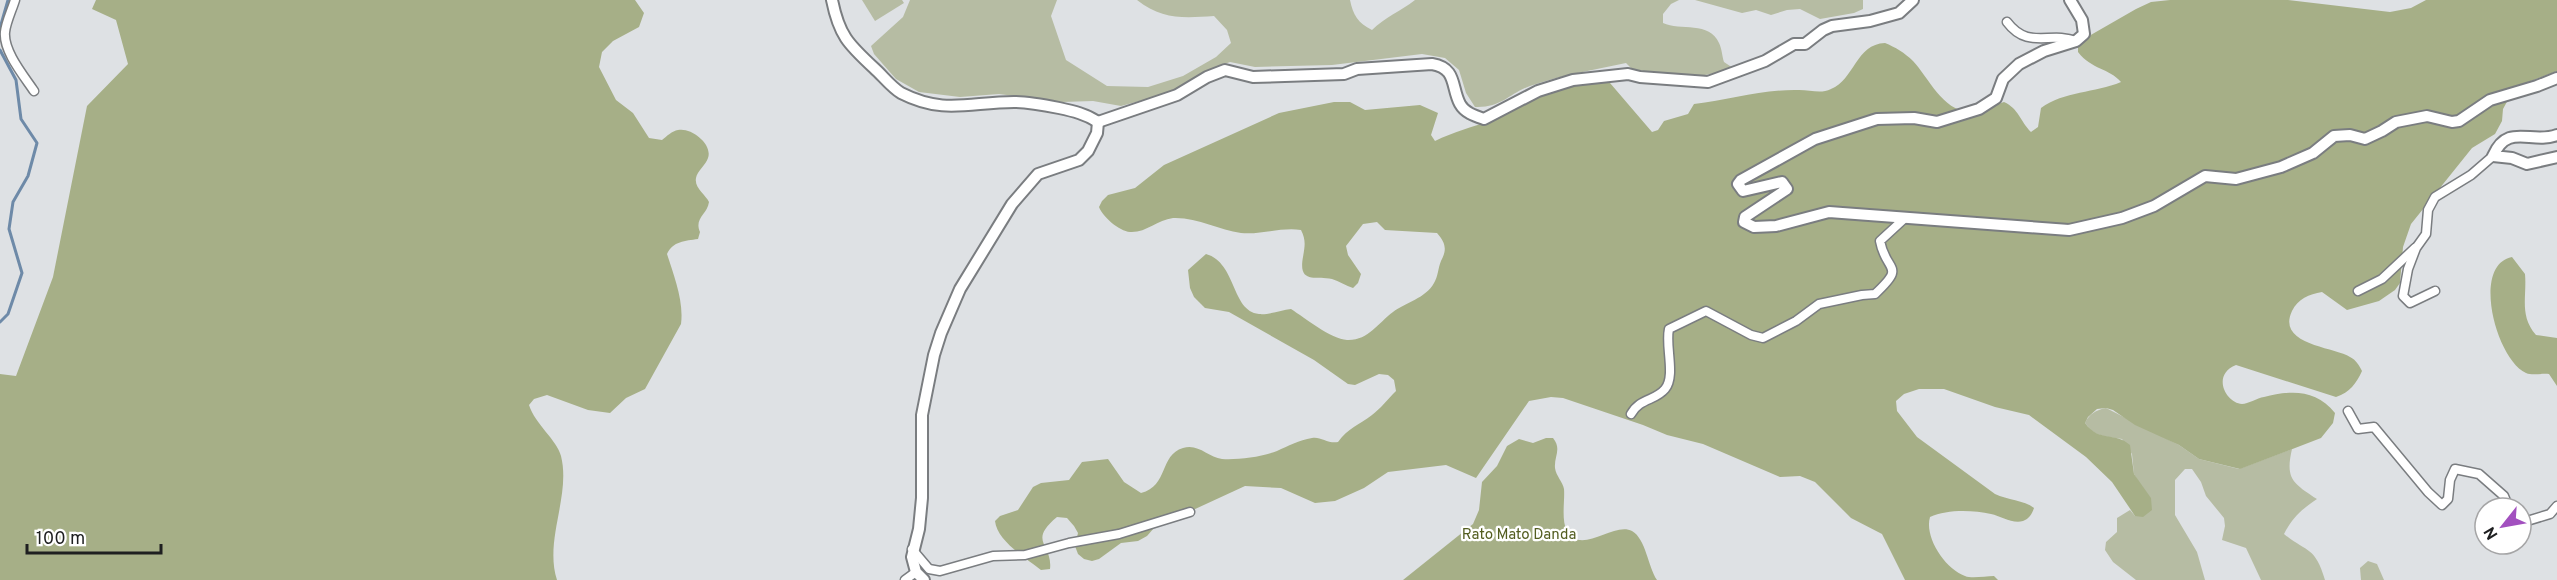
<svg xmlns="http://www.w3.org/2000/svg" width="2557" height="580" font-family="Overpass,sans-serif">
<rect width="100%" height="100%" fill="#dee1e4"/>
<!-- green -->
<g fill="#b6bca3">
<polygon points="862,0 902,0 904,3 875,21"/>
<path d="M910 0H1057L1051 16 1066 60 1107 86 1148 87 1183 76 1216 57 1231 43 1227 30 1214 16C1184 18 1162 20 1137 0H1350C1353 15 1358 23 1372 30 1385 17 1401 11 1415 0H1679L1671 4 1663 14V23C1680 31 1710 21 1719 43 1722 49 1722 56 1724 62L1733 68C1711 75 1690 79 1666 76 1655 74 1645 70 1633 70L1626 63C1594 70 1561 75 1530 86 1508 94 1502 108 1475 107L1466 93 1459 70 1445 58 1422 54 1332 65 1255 67 1230 62 1214 68 1173 92 1121 106 1093 101 1062 102 999 94 960 97 919 92 896 79 874 54 871 46 903 17Z"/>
<polygon points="1695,0 1863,0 1863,9 1854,13 1820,19 1800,9 1787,10 1771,15 1756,10 1742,13"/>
<path d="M2106 408 2179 445 2199 459 2239 469 2292 449C2285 479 2293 483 2317 499 2302 509 2292 518 2284 534 2307 553 2315 546 2325 580H2261L2246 548 2222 540 2225 526 2224 518 2206 496 2201 482 2192 469H2185L2175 480V515L2197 552 2205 580H2136L2113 562 2105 550 2106 542 2117 532V518L2130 510 2135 516 2151 499 2138 481 2134 474 2132 454 2122 439C2106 436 2096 438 2085 423 2089 414 2096 410 2106 408Z"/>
<polygon points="2368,561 2377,564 2384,580 2361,580 2360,568"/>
</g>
<!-- forest -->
<g fill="#a6af87">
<path d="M96 0H635L644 13 639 27 613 41 602 52 599 67 616 100 633 113 649 138 662 140C667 136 672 131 678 130 691 127 713 144 708 158 706 165 697 171 696 178 694 188 706 195 709 202 707 215 694 218 700 232L698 239C685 241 673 241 667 254 674 276 684 301 681 324L645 389 626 398 610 413 588 410 547 395 534 399 529 405C535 424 557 440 561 456 571 496 544 540 557 580H0V374L16 376 53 277 87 106 128 64 116 20 92 9Z"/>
<path d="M2170 0H2288L2390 12 2411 8 2426 0H2557V71L2515 87 2503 109 2502 121 2495 134 2472 148 2411 224 2403 247 2400 283 2395 290 2379 301 2347 310 2322 292C2309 294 2298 299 2292 311 2276 345 2334 347 2350 357 2356 360 2359 365 2362 371 2356 384 2350 392 2336 397L2236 365C2211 375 2226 403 2242 404 2248 404 2257 398 2264 397 2291 390 2316 389 2335 413L2333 423 2321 438 2240 469 2199 459 2179 445 2135 425 2113 410 2106 408 2097 409 2088 417 2085 423C2100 443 2114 431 2130 445L2134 474 2151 498 2152 510 2143 517 2135 516 2112 482 2086 457 2029 415 1995 407 1944 389H1919L1904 394 1896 401 1897 411 1917 437 1995 494C2007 500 2024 500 2034 508 2032 514 2029 519 2023 521 2012 524 2001 516 1991 514 1973 510 1947 509 1930 517 1924 537 1945 569 1965 576 1972 579 1985 576 1994 576L1998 580H1905L1882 534 1851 518 1815 482 1800 476 1780 477 1703 444 1667 435 1643 425 1563 398 1551 397 1529 401 1476 478 1446 465 1388 472 1364 488 1335 501 1315 503 1281 488 1245 486 1180 516 1161 520 1147 536 1138 541 1121 543 1099 559 1092 561 1084 559 1078 554 1075 546 1078 533 1074 526 1067 518 1057 517C1027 542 1053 544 1050 569L1041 570C1026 558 997 541 995 521L1000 516 1018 510 1033 487 1041 483 1069 480 1082 462 1108 459 1124 482 1141 493C1169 486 1159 455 1183 448 1198 443 1208 457 1222 459 1238 460 1261 457 1277 451 1288 446 1299 440 1312 438 1320 436 1328 444 1338 442 1348 428 1359 425 1372 415 1380 409 1388 399 1396 391L1394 380 1388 375 1379 374 1355 385 1348 384 1314 360 1229 312 1205 308 1194 297 1190 288 1188 270 1206 254C1237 263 1231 311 1259 314 1269 315 1281 310 1291 309 1305 318 1331 339 1347 340 1368 341 1378 323 1393 312 1405 303 1426 298 1434 283 1438 277 1438 268 1441 261 1447 250 1446 243 1437 233L1385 230 1377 222 1363 224 1346 246 1348 255 1361 274 1358 283 1353 288C1346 286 1339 281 1332 279 1315 276 1298 284 1303 257 1305 245 1306 240 1301 230 1281 227 1261 235 1241 233 1219 230 1197 217 1173 218 1157 220 1146 233 1130 232 1119 231 1103 217 1099 207L1102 201 1108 195 1135 188 1164 165 1279 113 1334 102H1350L1365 110 1420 105 1438 113 1431 135 1435 141C1453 132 1473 127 1492 120 1523 107 1578 68 1610 83L1652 132 1658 130 1664 121 1688 114 1694 104C1730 100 1763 89 1799 90 1811 90 1821 94 1831 89 1854 80 1856 44 1885 43 1895 47 1905 53 1913 61 1929 78 1944 114 1972 111 1983 110 1994 105 2004 102 2019 109 2020 121 2031 132L2038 127 2041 108C2064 91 2095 93 2121 82 2109 68 2092 70 2078 52V45L2089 36 2136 9 2151 2Z"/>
<path d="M2512 257 2525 274C2527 297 2519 315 2536 335L2557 338V386L2549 374C2541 373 2533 376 2526 373 2496 359 2471 265 2512 257Z"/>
<path d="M1546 438H1553C1562 449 1554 456 1555 468 1556 476 1563 482 1564 489 1565 501 1561 520 1567 531 1581 556 1614 521 1632 531 1646 539 1648 567 1657 580H1403L1473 524 1479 510 1482 482 1497 466 1507 446 1519 439 1533 443Z"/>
</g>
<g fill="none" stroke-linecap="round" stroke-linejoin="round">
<!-- stream -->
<g stroke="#6e8aa8" stroke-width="3">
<polyline points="0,28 8,0"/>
<polyline points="0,50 16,80 21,119 37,143 28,176 13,202 9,229 22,273 8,314 0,322"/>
</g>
<!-- minor casing -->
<g stroke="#7a7d80" stroke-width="11">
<g id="minor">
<path d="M15 0C12 10 6 22 5 32 3 51 24 76 34 91"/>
<path d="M2007 22C2028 50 2050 31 2076 41"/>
<polyline points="2358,291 2382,279 2415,248"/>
<polyline points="2435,291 2410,303 2403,296 2408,269 2416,248 2426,234 2428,210 2435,197 2471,175 2493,156"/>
<polyline points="2348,411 2358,429 2374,427 2428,492 2442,505 2448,499 2450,480 2455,469 2479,474 2504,496 2509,508"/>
<path d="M1631 414C1640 398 1655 401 1665 389 1676 376 1665 346 1669 329L1706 311 1751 335 1763 338 1796 321 1819 304 1862 295 1875 294C1907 264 1886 273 1880 241L1905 218"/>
<polyline points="2521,518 2527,521 2550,514 2557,506"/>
<polyline points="912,549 929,569 940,571 993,556 1025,555 1069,543 1119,534 1190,512"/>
<polyline points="905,580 916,572"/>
</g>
</g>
<!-- tertiary casing -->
<g stroke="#7a7d80" stroke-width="14">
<g id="tertiary">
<path d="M832 0C839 35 848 44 874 68 883 76 891 87 901 93 944 115 970 102 1014 102 1029 102 1044 105 1059 108 1073 111 1086 114 1098 122"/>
<polyline points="2070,0 2082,20 2084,34 2076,41 2044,51 2019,64 2003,79 1996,98 1979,109 1937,122 1914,118 1877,119 1815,139 1741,180 1738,184 1743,191 1782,182 1787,189 1745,217 1744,222 1754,227 1776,226 1829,212 2069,230 2122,218 2154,206 2205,176 2236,179 2281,167 2313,153 2334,136 2350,135 2365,139 2382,131 2396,122 2427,116 2452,122 2459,121 2490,100 2537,86 2557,78"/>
<path d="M1098 122 1177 95 1207 77 1225 70 1253 77 1344 74 1357 69 1432 64C1457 68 1451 87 1460 104 1465 113 1475 116 1484 119L1538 91 1573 80 1628 74 1640 77 1708 82 1765 61 1794 44H1805L1823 30 1832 26 1870 21 1899 13 1913 0"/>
<path d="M2557 135C2531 145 2508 122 2493 156L2512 158 2527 164 2557 157"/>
<polyline points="924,580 916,572 912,557 919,529 922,498 922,415 934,355 941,333 960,289 1012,204 1038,174 1079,160 1088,151 1097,133 1098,122"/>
</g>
</g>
<!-- minor -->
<use href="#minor" stroke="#fff" stroke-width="8"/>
<!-- tertiary -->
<use href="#tertiary" stroke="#fff" stroke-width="10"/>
</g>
<g text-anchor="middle" stroke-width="4.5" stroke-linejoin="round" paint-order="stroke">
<!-- park labels -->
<g font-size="15" fill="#535d20" stroke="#fff">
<text x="1519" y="539">Rato Mato Danda</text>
</g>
</g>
<!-- north arrow -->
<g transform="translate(2503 526) rotate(239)"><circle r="28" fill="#ffffff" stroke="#a5a5a6" stroke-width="1.5"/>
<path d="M0-4.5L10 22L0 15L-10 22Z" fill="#a250bf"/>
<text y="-9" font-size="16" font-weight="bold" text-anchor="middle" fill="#1e1f20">N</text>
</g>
<!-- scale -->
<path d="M27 544v9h134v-9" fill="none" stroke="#1e1f20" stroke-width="3"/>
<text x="36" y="544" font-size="18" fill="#1e1f20" stroke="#ffffff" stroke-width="4.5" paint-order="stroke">100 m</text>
</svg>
